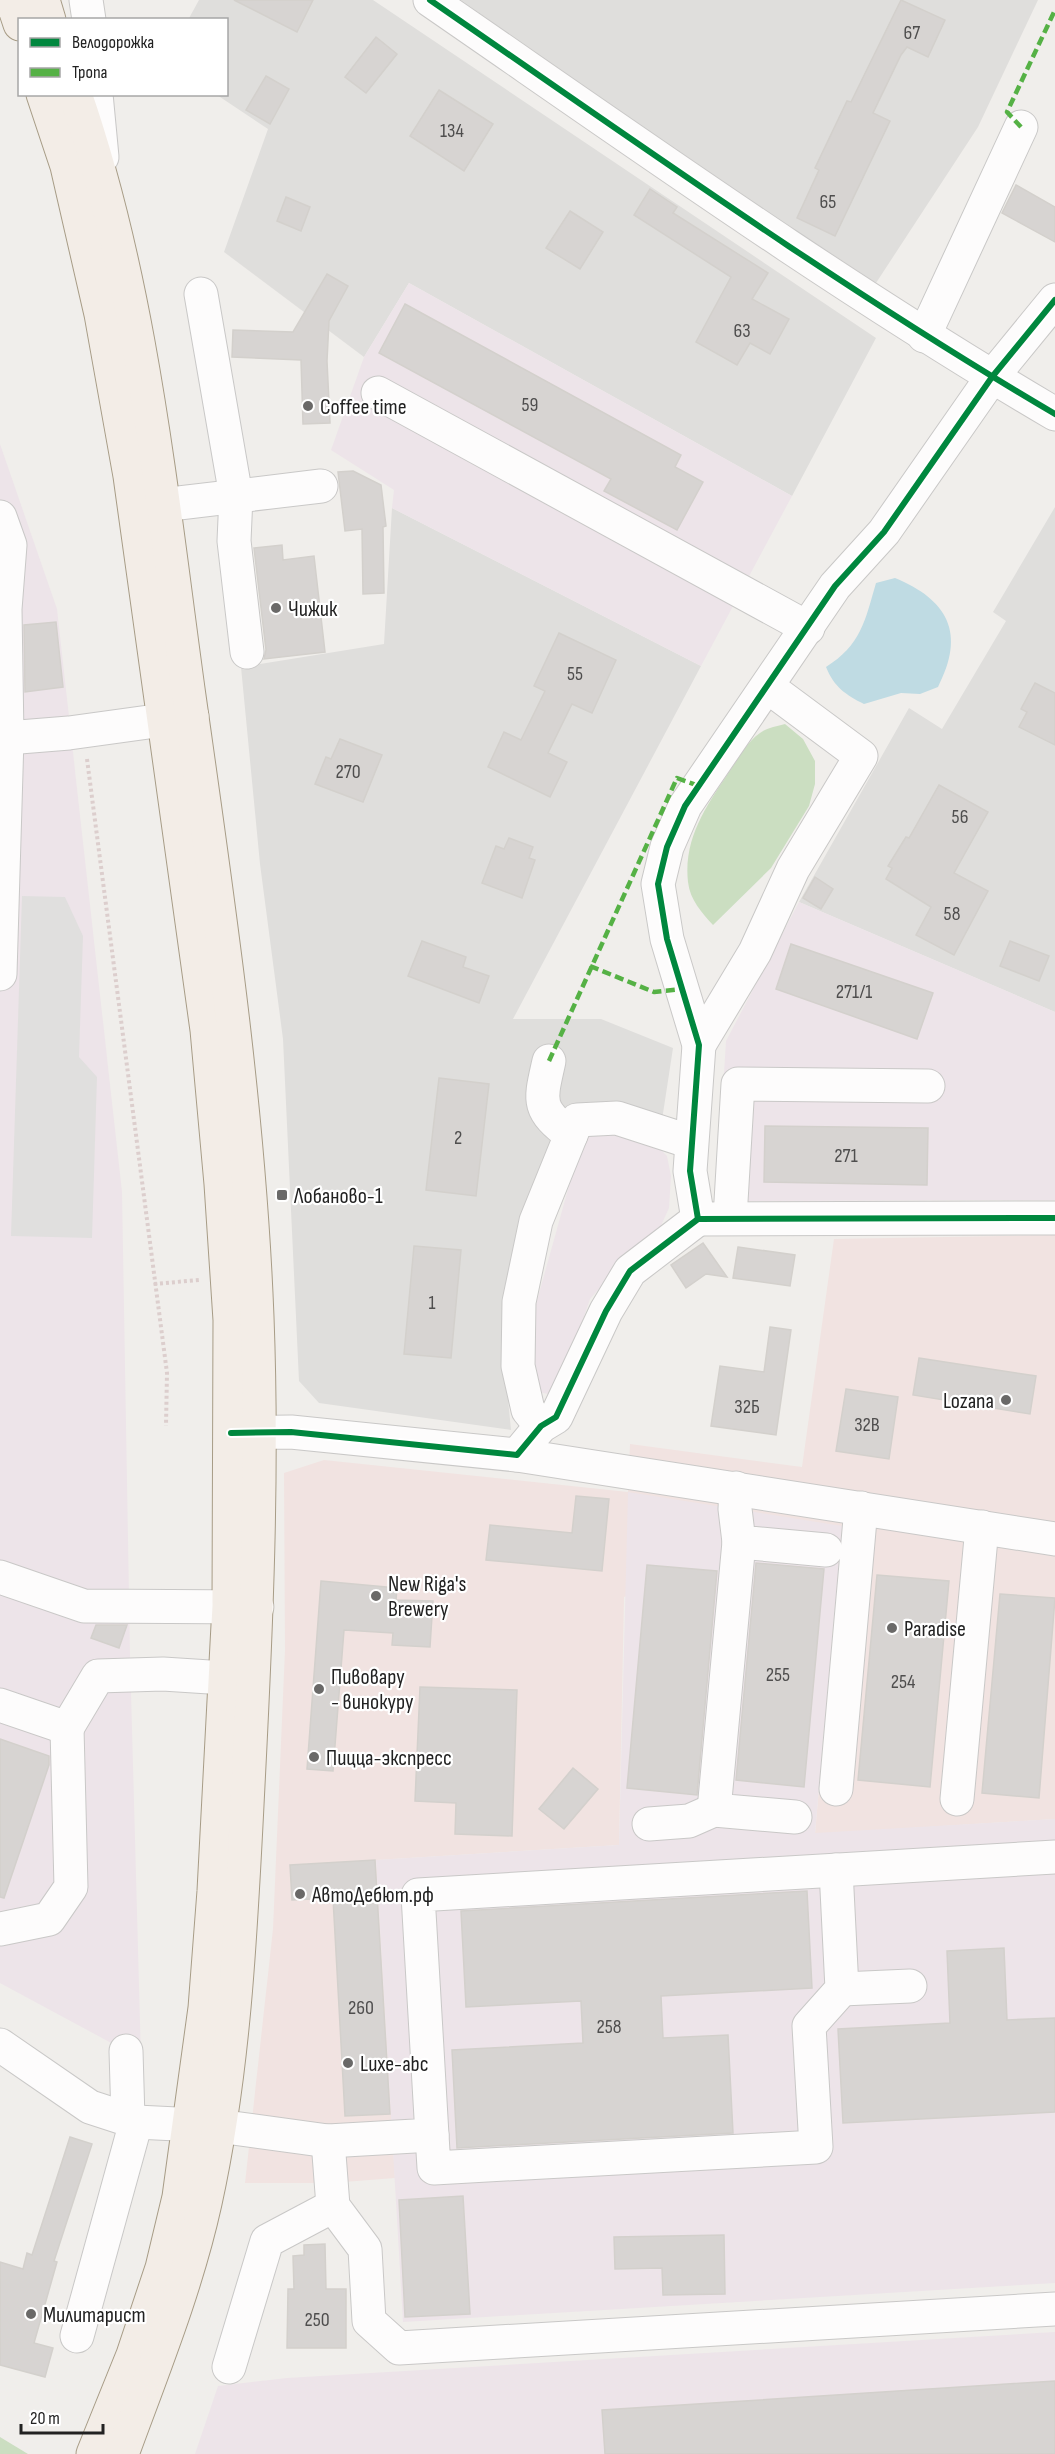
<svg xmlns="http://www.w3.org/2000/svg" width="1055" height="2454" font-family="'Sofia Sans Condensed',sans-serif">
<rect width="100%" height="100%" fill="#f0eeeb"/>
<!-- residential -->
<g fill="#dfdedc">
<polygon points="199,0 373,0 876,338 792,496 409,283 364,357 224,252 268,129 217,95 226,94 226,20 188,20"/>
<polygon points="461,0 1038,0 978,127 876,283 656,139"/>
<polygon points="1055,507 1055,1012 799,902 909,708 942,729 1006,621 993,612"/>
<polygon points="392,508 701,666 513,1019 601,1019 673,1048 662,1120 569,1110 505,1368 511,1430 319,1403 299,1381 283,1039 260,864 241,667 384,644"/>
</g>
<!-- commercial -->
<polygon fill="#f1e3e1" points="1055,1235 1055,1819 815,1834 842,1526 624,1597 619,1845 376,1860 395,2178 331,2183 245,2183 273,1929 285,1650 284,1473 324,1460 628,1492 630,1444 802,1467 834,1239"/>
<!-- industrial -->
<g fill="#ede4e9">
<polygon points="409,283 792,496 701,666 392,508 394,490 331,450 364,357"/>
<polygon points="0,444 57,609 122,1192 130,1655 141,2059 0,1983"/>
<polygon points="799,902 1055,1012 1055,1200 745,1201 717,1186 726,1041"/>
<polygon points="618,1129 654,1143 667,1156 671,1176 669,1208 659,1230 629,1254 590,1299 557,1396 530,1390 528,1333 584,1132"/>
<polygon points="628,1492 842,1526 815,1833 1055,1819 1055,2283 403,2322 376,1860 619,1845"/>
<polygon points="1055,2332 1055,2454 195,2454 218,2386 287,2378"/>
</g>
<!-- forest -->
<g fill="#cbdec1">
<path d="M785 724 803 739 815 761V784L809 806 771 868 713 925C702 913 690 900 688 882 683 837 708 804 731 769 740 756 746 743 760 733 766 728 777 726 785 724Z"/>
<polygon points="0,2437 28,2454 0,2454"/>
</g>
<!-- parking -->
<polygon fill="#e0dfde" points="22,896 65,897 83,936 79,1057 97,1077 92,1238 11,1236"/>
<!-- water -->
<path fill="#bfdbe3" d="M895 578C948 600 966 633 938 687L920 694 901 693 864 704C846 695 834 687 826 667 861 645 865 621 876 583Z"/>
<!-- building -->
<g fill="#d7d4d2" stroke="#d3d0cc" stroke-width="1.5">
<polygon points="234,0 313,0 297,32"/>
<polygon points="901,0 945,20 928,57 907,47 901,55 873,113 890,121 835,236 797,218 819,170 815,168 847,101 851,102"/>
<polygon points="376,37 397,54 366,93 345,77"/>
<polygon points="266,76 289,89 270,124 246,110"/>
<polygon points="439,90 493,124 464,171 410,136"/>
<polygon points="1016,185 1055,207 1055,242 1002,213"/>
<polygon points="650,189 677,207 673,213 768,273 752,299 789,319 770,354 750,343 737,365 696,342 731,277 634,215"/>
<polygon points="286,197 310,207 301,231 277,221"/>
<polygon points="570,211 603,232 580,269 546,248"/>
<polygon points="327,274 348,286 329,321 327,361 330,423 303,424 301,360 232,357 233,330 293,332"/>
<polygon points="405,304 681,455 675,467 703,482 677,530 604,491 611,479 379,353"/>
<polygon points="353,471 381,485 386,526 383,527 384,593 363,594 362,529 345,531 338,472"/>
<polygon points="282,545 283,560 314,556 325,652 264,659 266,650 254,548"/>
<polygon points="56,622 63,687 25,692 24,625"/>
<polygon points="559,633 616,660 592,713 572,704 548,753 567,762 550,797 488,767 504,732 521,740 545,691 534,686"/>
<polygon points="1035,683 1055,693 1055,745 1019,727 1027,712 1021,709"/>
<polygon points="340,739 382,755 363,802 315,784 326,757 331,759"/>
<polygon points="939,785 988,812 954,873 988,891 954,955 916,935 931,907 886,879 892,868 888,866 906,837 909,838"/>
<polygon points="509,838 533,847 529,858 535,860 522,898 482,883 496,846 504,849"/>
<polygon points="815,877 833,889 821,909 803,898"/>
<polygon points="422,941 466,957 463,967 489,976 479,1003 408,976"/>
<polygon points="1010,941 1049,956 1039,981 1000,966"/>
<polygon points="791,944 933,993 917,1039 776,989"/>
<polygon points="439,1078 489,1084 476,1196 426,1190"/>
<polygon points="765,1126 928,1128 927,1185 764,1182"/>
<polygon points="703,1243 727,1277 706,1274 686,1288 671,1265"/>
<polygon points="414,1246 461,1250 451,1358 404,1354"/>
<polygon points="738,1247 795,1255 790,1286 733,1278"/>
<polygon points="770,1327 791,1330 776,1435 711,1426 720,1366 764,1372"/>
<polygon points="919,1358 1036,1376 1030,1414 913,1395"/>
<polygon points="846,1389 898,1397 889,1459 836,1451"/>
<polygon points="576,1496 609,1499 602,1571 486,1560 490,1525 572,1533"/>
<polygon points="756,1563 824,1569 804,1787 736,1780"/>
<polygon points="647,1565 717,1571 697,1795 627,1788"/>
<polygon points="877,1575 949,1581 930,1787 858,1780"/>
<polygon points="321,1581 397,1588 396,1600 433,1601 430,1647 392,1645 393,1633 344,1630 333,1771 307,1769"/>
<polygon points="1000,1594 1055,1598 1039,1798 982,1793"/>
<polygon points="96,1625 127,1625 119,1648 91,1638"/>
<polygon points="420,1687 517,1690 512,1836 455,1834 456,1803 415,1801"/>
<polygon points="0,1739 49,1756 49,1765 4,1898 0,1897"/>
<polygon points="573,1768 598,1789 564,1829 539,1809"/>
<polygon points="375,1860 390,2114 345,2116 333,1898 292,1900 290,1865"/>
<polygon points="807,1891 812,1988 661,1996 663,2038 728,2035 733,2133 457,2148 452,2050 583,2043 581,2001 466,2007 461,1911"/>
<polygon points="1004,1948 1007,2020 1055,2018 1055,2112 843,2123 838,2029 950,2023 947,1951"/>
<polygon points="70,2137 92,2144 54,2261 57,2262 34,2343 53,2348 45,2377 0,2365 0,2262 23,2269 27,2253 32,2255"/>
<polygon points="463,2196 470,2314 405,2317 399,2200"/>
<polygon points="724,2235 725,2294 663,2295 662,2268 615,2269 614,2237"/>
<polygon points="325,2244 326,2289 346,2289 346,2348 287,2348 288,2289 294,2289 293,2256 304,2255 304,2245"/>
<polygon points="1055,2381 1055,2454 605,2454 602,2410"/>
</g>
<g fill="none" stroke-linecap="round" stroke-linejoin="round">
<!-- minor casing -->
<g stroke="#c9c8c7" stroke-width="35">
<g id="minor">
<polyline points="86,0 89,20"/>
<path d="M430 0C636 142 839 287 1055 414"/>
<polyline points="96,94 102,157"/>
<polyline points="201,294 236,496 234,541 247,652"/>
<polyline points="1055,300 992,377 884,532 835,586 685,806 667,847 658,884 667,939 699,1045 690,1171 698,1219 1055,1218"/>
<polyline points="924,336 1021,127"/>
<polyline points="378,393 808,628"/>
<polyline points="162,505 321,486"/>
<polyline points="0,517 10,545 5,609 7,738 0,974"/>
<polyline points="7,738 69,733 192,716"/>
<polyline points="699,1045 755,952 793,869 861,756 768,687"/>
<path d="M549 1061C540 1101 536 1109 571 1135"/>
<polyline points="730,1218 738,1084 928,1086"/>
<polyline points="541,1426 528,1410 518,1366 519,1302 536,1221 577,1120 617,1118 691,1142"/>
<polyline points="231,1433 291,1432 517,1455 541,1426 556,1417 606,1311 630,1271 698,1219"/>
<polyline points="517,1455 1055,1539"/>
<polyline points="736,1488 735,1509 739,1542 826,1550"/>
<polyline points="739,1542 714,1810 795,1817"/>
<polyline points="0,1577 84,1606 257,1607"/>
<polyline points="0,1705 67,1728 98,1676 163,1674 225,1678"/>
<polyline points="836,1789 861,1508"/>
<polyline points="957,1799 982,1527"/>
<polyline points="649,1824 689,1821 714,1810"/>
<polyline points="0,1929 49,1919 71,1887 67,1728"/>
<polyline points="842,1989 910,1986"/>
<polyline points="0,2045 90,2107 136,2122 218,2126 328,2141 432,2135 418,1895 1055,1857"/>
<polyline points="126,2051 128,2119"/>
<polyline points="432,2135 434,2168 816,2147 809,2026 842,1989 836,1870"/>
<polyline points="328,2141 333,2206 365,2249 369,2321 399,2348 1055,2309"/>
<polyline points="77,2336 136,2122"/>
<polyline points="229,2367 267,2241 333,2206"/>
</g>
</g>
<!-- major casing -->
<g stroke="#a79c86" stroke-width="35">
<g id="major">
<polyline points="12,0 20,24"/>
<polyline points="43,0 49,20"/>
<polyline points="43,94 67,166 101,314 130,476 207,1030 221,1184 230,1320 229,1606 214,1891 205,2008 179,2197 162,2268 133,2355 93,2454"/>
<path d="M75 94C142 287 161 495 189 696 218 902 249 1108 257 1317 263 1473 256 1629 248 1785 241 1924 235 2067 205 2203 186 2289 152 2372 122 2454"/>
</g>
</g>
<!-- path -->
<g stroke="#dccecd" stroke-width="4" stroke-dasharray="3 3" stroke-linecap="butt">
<polyline points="87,759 167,1373 166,1426"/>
<polyline points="154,1284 199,1280"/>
</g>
<!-- minor -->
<use href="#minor" stroke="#fdfcfc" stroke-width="33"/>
<!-- major -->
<use href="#major" stroke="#f3ede7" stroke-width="33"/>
<!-- quiet -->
<g stroke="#55b145" stroke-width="4.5" stroke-dasharray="9 4.5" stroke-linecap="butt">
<polyline points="1021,127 1007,112 1055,10"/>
<polyline points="590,966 654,992 681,989"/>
<polyline points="549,1061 677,778 699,786"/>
</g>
<!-- cycleway casing -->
<g stroke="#fff" stroke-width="10">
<g id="cycleway">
<path d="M430 0C636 142 839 287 1055 414"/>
<polyline points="1055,300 992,377 884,532 835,586 685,806 667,847 658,884 667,939 699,1045 690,1171 698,1219 1055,1218"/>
<polyline points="231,1433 291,1432 517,1455 541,1426 556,1417 606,1311 630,1271 698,1219"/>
</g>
</g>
<!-- cycleway -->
<use href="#cycleway" stroke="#00873e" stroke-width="6"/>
</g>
<!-- markers -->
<g fill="#6a6968" stroke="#fff" stroke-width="2">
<circle cx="308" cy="406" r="6"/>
<circle cx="276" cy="608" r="6"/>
<rect x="276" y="1189" width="12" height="12" rx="3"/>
<circle cx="1006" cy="1400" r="6"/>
<circle cx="376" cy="1596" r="6"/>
<circle cx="892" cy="1628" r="6"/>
<circle cx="319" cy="1689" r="6"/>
<circle cx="314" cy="1757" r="6"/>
<circle cx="300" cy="1894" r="6"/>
<circle cx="348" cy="2063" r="6"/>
<circle cx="31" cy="2314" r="6"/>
</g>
<g text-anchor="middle" stroke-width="4.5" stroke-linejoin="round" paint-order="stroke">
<!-- number labels -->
<g font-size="20" fill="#4f4e4e">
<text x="912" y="39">67</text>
<text x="452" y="137">134</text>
<text x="828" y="208">65</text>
<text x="742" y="337">63</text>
<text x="530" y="411">59</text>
<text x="575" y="680">55</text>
<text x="348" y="778">270</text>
<text x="960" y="823">56</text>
<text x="952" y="920">58</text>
<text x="854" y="998">271/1</text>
<text x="458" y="1144">2</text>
<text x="846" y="1162">271</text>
<text x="432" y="1309">1</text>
<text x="747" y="1413">32Б</text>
<text x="867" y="1431">32В</text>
<text x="778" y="1681">255</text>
<text x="903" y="1688">254</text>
<text x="361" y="2014">260</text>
<text x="609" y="2033">258</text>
<text x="317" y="2326">250</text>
</g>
<!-- poi labels -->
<g font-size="22" fill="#222" stroke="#fff" text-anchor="start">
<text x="320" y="414">Coffee time</text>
<text x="288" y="616">Чижик</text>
<text x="294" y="1203">Лобаново-1</text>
<text x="994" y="1408" text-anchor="end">Lozana</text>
<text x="388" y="1591">New Riga's<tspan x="388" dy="25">Brewery</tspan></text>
<text x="904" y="1636">Paradise</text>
<text x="331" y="1684">Пивовару<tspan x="331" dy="25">- винокуру</tspan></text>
<text x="326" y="1765">Пицца-экспресс</text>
<text x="312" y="1902">АвтоДебют.рф</text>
<text x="360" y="2071">Luxe-abc</text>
<text x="43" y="2322">Милитарист</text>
</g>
</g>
<!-- legend -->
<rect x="18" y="18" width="210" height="78" fill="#ffffff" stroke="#a7a7a7" stroke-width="1.5"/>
<rect x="30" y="38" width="30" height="9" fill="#00873e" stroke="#a7a7a7" stroke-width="1.5"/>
<text x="72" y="48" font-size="18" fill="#222222">Велодорожка</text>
<rect x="30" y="68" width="30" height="9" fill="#55b145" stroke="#a7a7a7" stroke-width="1.5"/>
<text x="72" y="78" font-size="18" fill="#222222">Тропа</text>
<!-- scale -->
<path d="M21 2424v9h82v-9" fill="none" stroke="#222222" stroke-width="3"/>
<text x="30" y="2424" font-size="18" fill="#222222" stroke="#ffffff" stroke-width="4.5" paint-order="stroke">20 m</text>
</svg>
